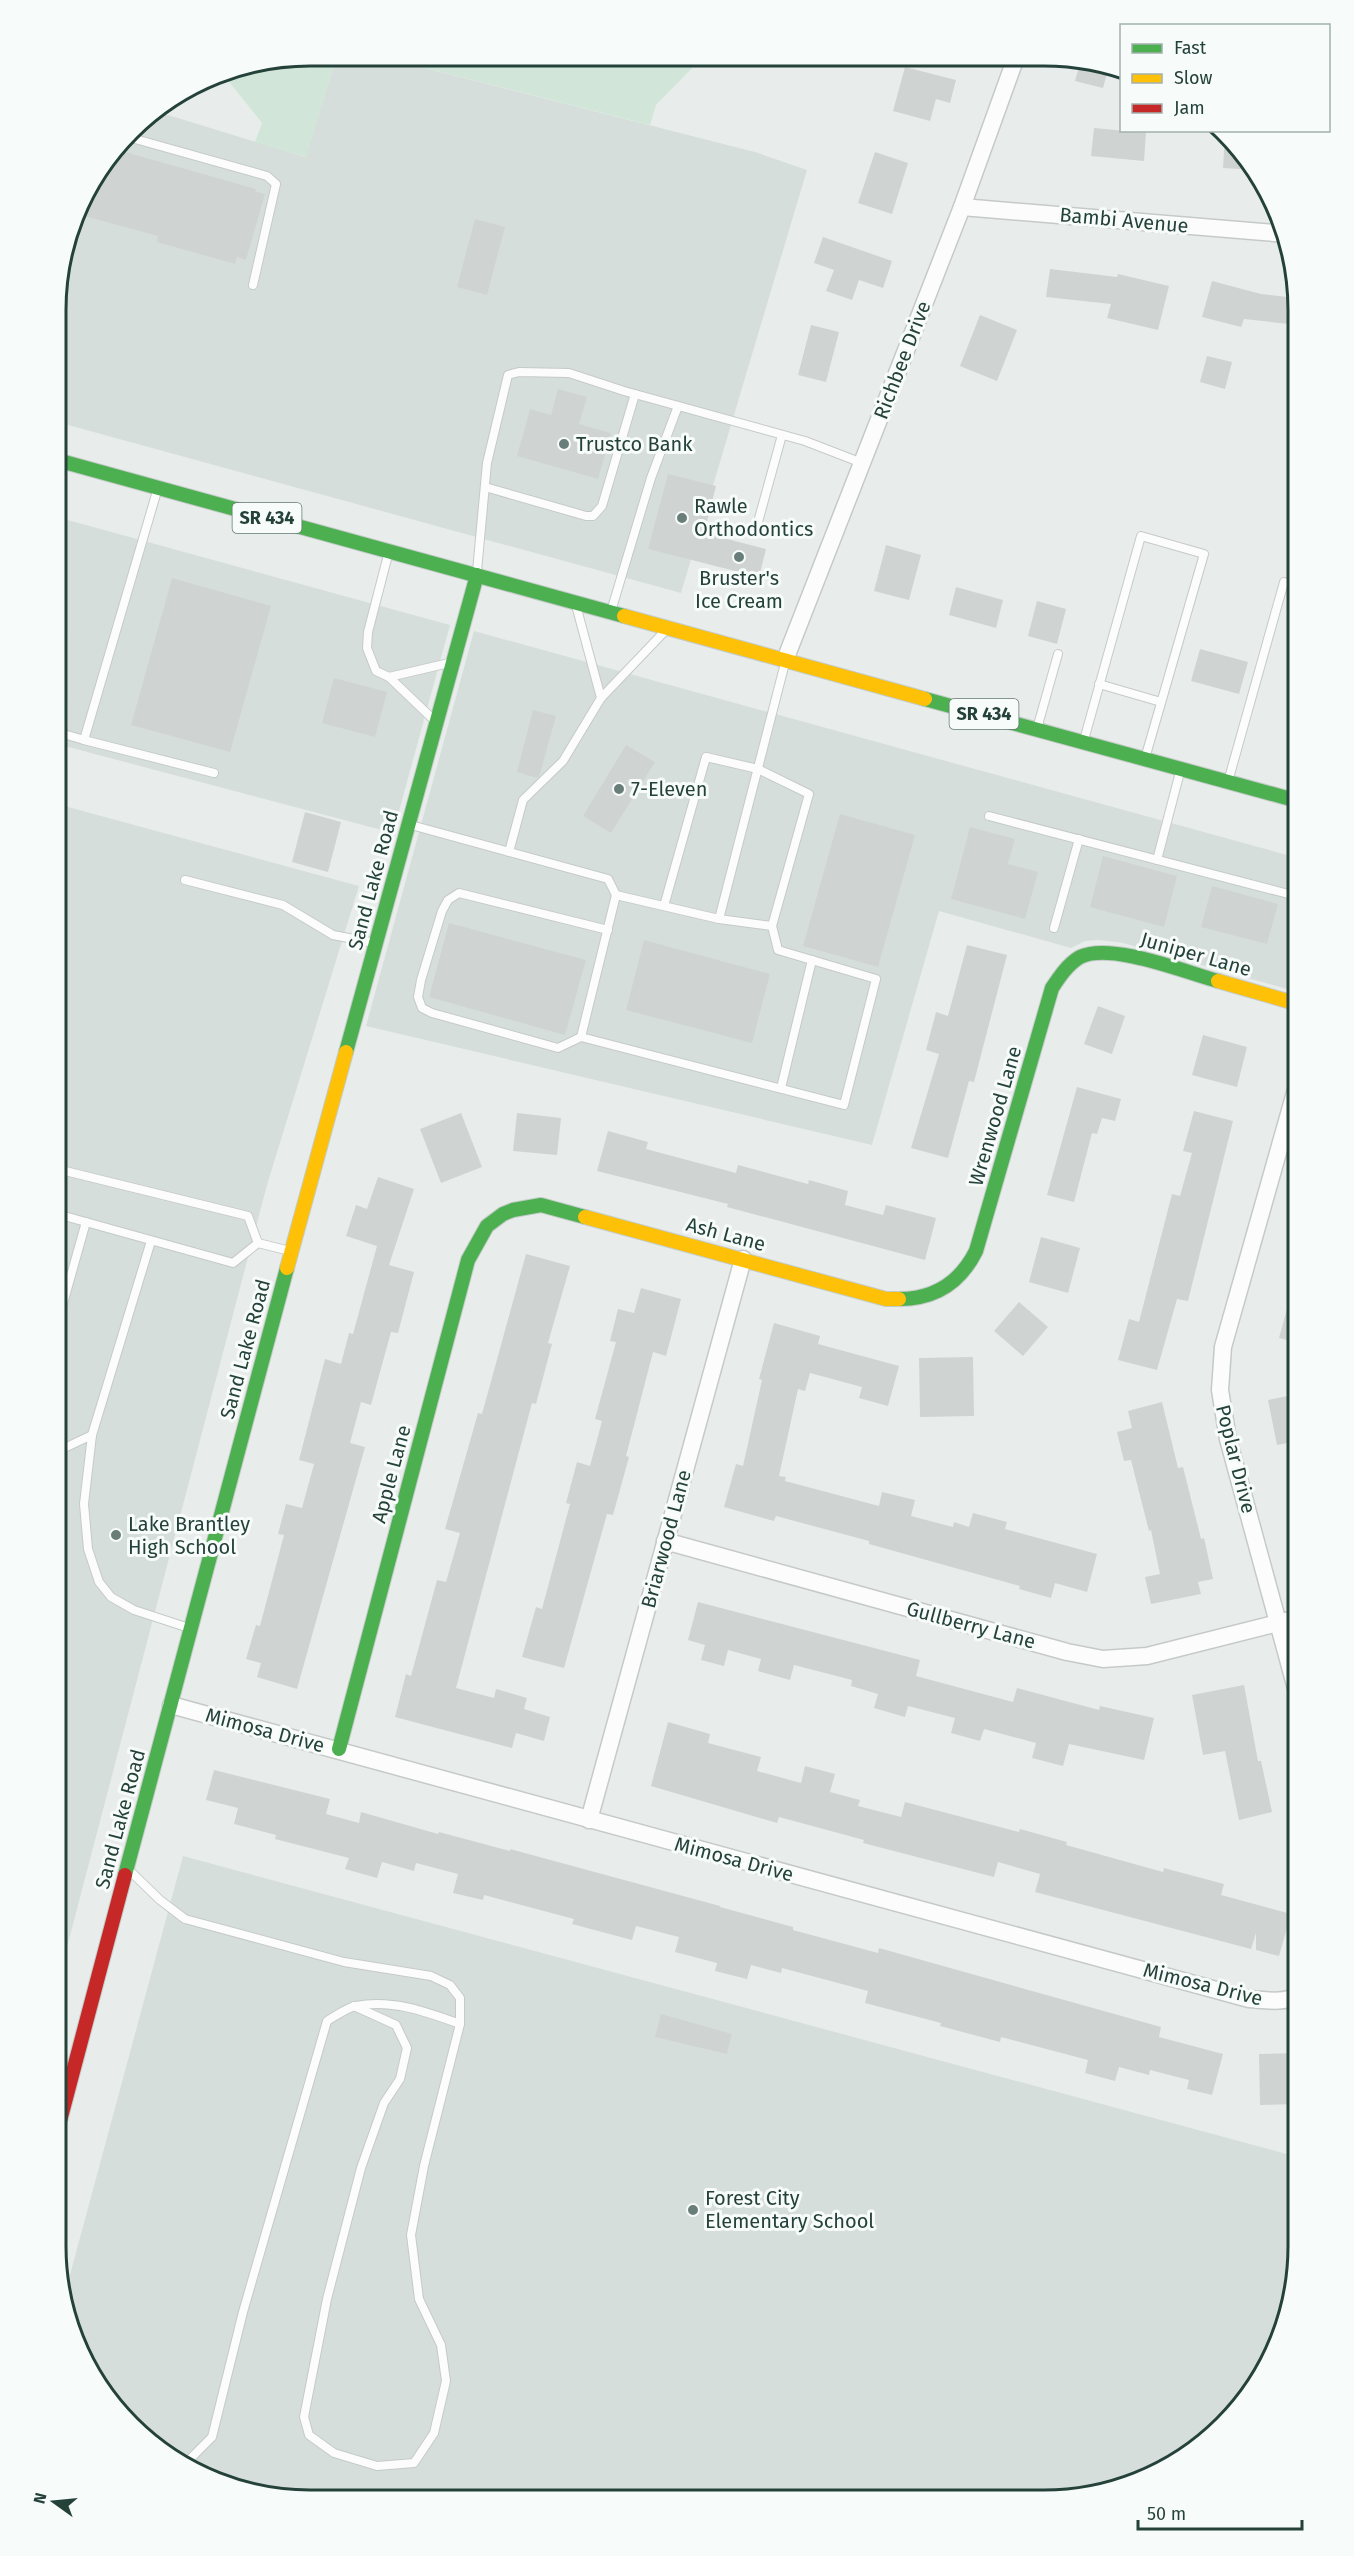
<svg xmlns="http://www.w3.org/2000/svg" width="1354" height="2556" font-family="'Fira Sans',sans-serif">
<rect width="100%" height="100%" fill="#e8edeb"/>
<!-- built -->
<g fill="#d6dedb">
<polygon points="337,56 377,56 755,152 807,170 681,593 57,422 58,277 82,197 142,119 155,111 305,157"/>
<polygon points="57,517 450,625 393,833 57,744"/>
<polygon points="474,631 1298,858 1298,992 1123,943 1099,940 1085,941 1071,948 939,911 872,1145 366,1026"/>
<polygon points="57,804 359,886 267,1185 56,1989"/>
<polygon points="183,1856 1298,2157 1298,2263 1279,2343 1246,2401 1185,2457 1125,2487 1044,2500 277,2498 198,2474 143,2437 98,2387 69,2327 64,2297"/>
</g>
<!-- green -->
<g fill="#d1e6d8">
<polygon points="310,56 337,56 306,157 255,142 262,123 222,73"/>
<polygon points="377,56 702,58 656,105 650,125"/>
</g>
<!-- building -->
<g fill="#cfd4d2">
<polygon points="1081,60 1093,60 1109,66 1103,88 1075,81"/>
<polygon points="905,67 956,80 950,103 936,99 930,121 893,111"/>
<polygon points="1094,128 1146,133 1144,161 1091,156"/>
<polygon points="1225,134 1256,169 1256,170 1223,168"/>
<polygon points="118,150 256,189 255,191 265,194 246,260 237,257 235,264 157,242 158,236 77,214 82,197"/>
<polygon points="875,152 908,163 892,214 858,203"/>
<polygon points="475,219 505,227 487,295 457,287"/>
<polygon points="823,237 892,261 883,288 859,280 852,300 826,291 834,270 814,263"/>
<polygon points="1050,269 1117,277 1118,274 1169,286 1158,330 1107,318 1111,304 1046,297"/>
<polygon points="1212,281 1261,294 1296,298 1298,325 1244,319 1241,327 1202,317"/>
<polygon points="980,315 1017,330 997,381 960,366"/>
<polygon points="811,325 839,332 826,382 798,375"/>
<polygon points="1207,356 1232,362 1225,389 1200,382"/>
<polygon points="558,389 587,397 579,424 611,433 598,479 517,456 530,409 551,415"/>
<polygon points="668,474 716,486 704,533 766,549 759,577 648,549"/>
<polygon points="886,545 921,555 909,600 874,591"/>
<polygon points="172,578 271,606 230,752 131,725"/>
<polygon points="956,587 1003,600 996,628 949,615"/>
<polygon points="1037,601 1066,609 1057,644 1028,636"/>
<polygon points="1200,649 1248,662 1239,694 1191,681"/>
<polygon points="334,678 387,692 375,737 322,723"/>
<polygon points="533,710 556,716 540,774 537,778 517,772"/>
<polygon points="626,745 655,762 611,833 583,816"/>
<polygon points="305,812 341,822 328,872 292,862"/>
<polygon points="840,814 915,835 878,967 803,946"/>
<polygon points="970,827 1015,839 1008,864 1038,872 1025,919 951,899"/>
<polygon points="1103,856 1177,876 1164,927 1090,907"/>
<polygon points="1212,886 1278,904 1267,944 1201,927"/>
<polygon points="449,923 586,960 565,1035 429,997"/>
<polygon points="644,940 770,974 752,1043 626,1010"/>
<polygon points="967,945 1007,955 974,1082 969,1081 948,1158 911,1148 939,1054 926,1050 936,1012 948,1016"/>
<polygon points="1098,1006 1125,1016 1112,1054 1084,1044"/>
<polygon points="1203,1035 1247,1047 1237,1087 1192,1075"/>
<polygon points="1077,1087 1121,1099 1115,1121 1102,1118 1097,1134 1092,1133 1074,1202 1047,1195"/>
<polygon points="1194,1111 1233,1121 1188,1301 1177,1299 1157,1370 1118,1360 1129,1319 1139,1322 1172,1194 1180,1196 1192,1153 1183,1151"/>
<polygon points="461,1113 482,1167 441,1183 420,1129"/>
<polygon points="517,1113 561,1118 557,1155 513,1151"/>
<polygon points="608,1131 648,1142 646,1149 736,1173 738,1165 808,1184 809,1180 848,1191 845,1205 883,1215 886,1205 936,1218 925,1260 727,1207 728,1204 597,1171"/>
<polygon points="378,1177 414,1189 389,1265 414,1272 398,1333 391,1332 371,1405 361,1402 350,1443 365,1447 297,1689 257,1677 261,1663 246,1659 256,1625 260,1626 284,1535 278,1534 286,1504 302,1508 314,1464 299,1460 325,1359 341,1364 349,1333 353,1334 377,1246 346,1236 356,1205 367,1209"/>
<polygon points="1041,1237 1080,1248 1068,1293 1029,1282"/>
<polygon points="526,1254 570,1266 548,1343 552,1344 536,1404 532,1403 456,1688 494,1698 496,1689 527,1698 524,1709 550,1717 544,1741 516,1733 512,1748 395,1717 406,1674 411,1676 437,1580 446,1582 460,1533 445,1529 478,1413 482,1414"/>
<polygon points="1293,1287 1298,1288 1298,1343 1279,1338"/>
<polygon points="641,1288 681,1299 666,1356 653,1352 626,1456 629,1457 613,1515 607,1514 564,1668 522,1657 536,1607 542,1609 570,1504 566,1503 577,1462 590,1466 602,1421 595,1419 616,1342 610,1341 618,1309 634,1313"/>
<polygon points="1019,1302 1048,1327 1023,1356 994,1331"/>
<polygon points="774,1323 820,1336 818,1344 899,1366 888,1406 859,1398 862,1387 810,1373 805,1391 798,1389 779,1476 786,1477 785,1481 879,1506 882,1492 915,1500 911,1516 953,1527 954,1522 969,1527 973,1513 1007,1522 1005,1529 1097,1554 1087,1592 1055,1583 1051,1598 1019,1589 1020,1586 869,1544 869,1541 776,1516 774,1521 724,1507 736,1464 743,1466 762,1380 759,1379"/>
<polygon points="973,1357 974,1416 920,1417 919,1358"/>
<polygon points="1298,1394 1298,1441 1277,1445 1268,1400"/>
<polygon points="1162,1402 1178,1468 1183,1467 1201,1539 1204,1538 1213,1579 1198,1582 1201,1594 1151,1604 1145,1577 1160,1574 1151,1530 1149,1531 1131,1460 1124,1461 1117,1432 1132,1428 1128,1411"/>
<polygon points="698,1602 920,1660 916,1676 1013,1702 1017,1688 1099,1710 1100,1706 1154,1718 1144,1760 1069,1744 1063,1766 1032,1758 1036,1743 984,1729 980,1741 951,1733 955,1718 908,1706 905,1717 874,1708 878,1694 851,1686 852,1680 794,1665 790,1680 758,1671 761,1659 728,1650 724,1666 701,1660 705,1645 688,1640"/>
<polygon points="1244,1685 1258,1761 1261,1761 1272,1812 1239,1820 1225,1751 1203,1755 1192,1695"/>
<polygon points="668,1722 710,1734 708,1743 761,1757 757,1771 801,1783 805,1766 835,1774 830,1792 860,1800 858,1806 901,1817 905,1802 1019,1832 1020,1829 1067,1842 1066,1845 1163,1872 1164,1868 1224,1884 1221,1895 1291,1914 1279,1956 1256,1950 1256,1933 1251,1949 1035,1892 1040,1874 998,1862 994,1877 863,1843 864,1840 779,1817 777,1823 651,1786"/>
<polygon points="214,1770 330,1799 326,1814 359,1823 361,1812 438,1834 439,1832 510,1851 510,1849 720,1906 720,1907 793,1927 793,1930 878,1953 879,1948 1161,2027 1159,2037 1223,2054 1212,2095 1187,2089 1189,2080 1150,2070 1149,2075 1119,2067 1115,2081 1085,2073 1088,2060 1001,2037 1000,2042 940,2026 941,2023 865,2003 868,1991 782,1968 781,1973 751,1965 747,1979 715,1971 717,1963 675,1952 679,1937 636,1926 632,1940 572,1924 574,1919 484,1895 483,1900 453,1893 458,1874 416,1863 414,1871 382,1862 377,1878 345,1869 349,1858 275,1839 276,1835 234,1824 238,1808 206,1800"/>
<polygon points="661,2014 732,2034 727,2054 655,2037"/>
<polygon points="1298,2053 1298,2104 1260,2105 1259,2054"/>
</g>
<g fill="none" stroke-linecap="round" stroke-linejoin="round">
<!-- lane casing -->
<g stroke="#c5cac8" stroke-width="10">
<g id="lane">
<polyline points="128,137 267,176 276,184 253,285"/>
<polyline points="485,487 586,516 593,516 602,506 635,394"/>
<polyline points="157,491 84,740 214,773"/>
<polyline points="758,522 782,435"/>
<polyline points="388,555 368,632 367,648 376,671 389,677"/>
<polyline points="477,571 487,463 508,375 519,372 569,373 624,391 805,441 862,463"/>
<polyline points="612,608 651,478 678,406"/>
<polyline points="577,609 601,698"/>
<polyline points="1099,684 1161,702"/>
<polyline points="435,721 389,677 449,663"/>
<polyline points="1038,725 1058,654"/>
<polyline points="57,732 84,740"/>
<polyline points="1084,740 1141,536 1204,554 1146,755"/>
<polyline points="1229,778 1284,582"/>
<polyline points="989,816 1296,896"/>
<polyline points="411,825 608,879 616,895 719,919 785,663"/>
<polyline points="509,852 523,800 563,761 601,698 665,631"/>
<polyline points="1157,860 1180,772"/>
<polyline points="185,880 283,905 333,935 375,943"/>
<polyline points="616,895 581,1037 844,1105 876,979 778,950 772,926"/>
<polyline points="664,906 706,757 758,769 809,794 772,926 719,919"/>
<polyline points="1054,928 1079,839"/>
<polyline points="581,1037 558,1048 432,1013 422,1008 418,997 421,980 442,911 448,900 459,893 608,930"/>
<polyline points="781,1088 812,960"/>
<polyline points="57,1169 248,1216 258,1243"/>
<polyline points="57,1214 233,1263 258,1243"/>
<polyline points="151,1241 92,1435 84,1504 88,1549 99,1582 111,1597 134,1610 189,1628"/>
<polyline points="258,1243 290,1251"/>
<polyline points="57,1325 86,1222"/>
<polyline points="56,1452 92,1435"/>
<polyline points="130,1871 160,1900 185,1919 344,1962 431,1976 450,1985 460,1998 460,2024 424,2166 411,2235 419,2299 441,2345 446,2381 434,2433 414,2463 377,2466 334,2453 309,2435 304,2417 327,2299 361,2168 384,2103 400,2079 407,2048 396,2025 354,2006"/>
<path d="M184 2465 212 2437 243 2312 327 2021C336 2016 346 2008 356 2006 392 1999 427 2012 460 2024"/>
<polyline points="241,2487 283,2498"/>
</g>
</g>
<!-- street casing -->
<g stroke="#c5cac8" stroke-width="19">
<g id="street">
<polyline points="962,207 1286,234"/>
<polyline points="785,660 962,207 1015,60"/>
<polyline points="665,1541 1067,1652 1103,1659 1147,1656 1298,1618"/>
<polyline points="1298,1696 1228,1439 1220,1390 1223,1347 1298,1082"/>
<path d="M171 1705 1249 1999C1266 2000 1283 2004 1298 1995"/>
<polyline points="589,1820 743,1259"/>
</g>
</g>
<!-- fast casing -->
<g stroke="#c3cbc8" stroke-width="16">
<g id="fast">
<polyline points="57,460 624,616"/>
<polyline points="925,699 1298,801"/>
<polyline points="346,1052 477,575"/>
<path d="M899 1299C935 1299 960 1283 976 1251L1052 988C1060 976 1068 964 1080 957 1111 942 1185 972 1218 981"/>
<polyline points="339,1749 468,1260 487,1226 503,1214 513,1210 541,1205 585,1217"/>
<polyline points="125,1875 287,1268"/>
</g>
</g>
<!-- slow casing -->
<g stroke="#c3cbc8" stroke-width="16">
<g id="slow">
<polyline points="624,616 925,699"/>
<polyline points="1218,981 1298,1004"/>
<polyline points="585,1217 886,1299 899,1299"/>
<polyline points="287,1268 346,1052"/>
</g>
</g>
<!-- jam casing -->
<g stroke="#c3cbc8" stroke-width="16">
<polyline id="jam" points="56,2136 125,1875"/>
</g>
<!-- lane -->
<use href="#lane" stroke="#fcfcfc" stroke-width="8"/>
<!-- street -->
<use href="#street" stroke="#fcfcfc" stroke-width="16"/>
<!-- fast -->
<use href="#fast" stroke="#4caf50" stroke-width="14"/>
<!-- slow -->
<use href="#slow" stroke="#ffc107" stroke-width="14"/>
<!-- jam -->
<use href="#jam" stroke="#c62828" stroke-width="14"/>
</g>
<!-- markers -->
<g fill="#697e78" stroke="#f7fbf9" stroke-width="2">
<circle cx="564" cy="444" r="6"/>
<circle cx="682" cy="518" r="6"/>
<circle cx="739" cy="557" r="6"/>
<circle cx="619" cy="789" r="6"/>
<circle cx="116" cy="1535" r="6"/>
<circle cx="693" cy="2210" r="6"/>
</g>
<g text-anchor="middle" stroke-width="6" stroke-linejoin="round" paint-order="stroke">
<!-- shield labels -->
<g fill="#f7fbf9" stroke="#637a73" stroke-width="1.5">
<rect x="232.5" y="503" width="69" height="30" rx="4.5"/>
<rect x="949.5" y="699" width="69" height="30" rx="4.5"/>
</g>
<g font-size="18" font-weight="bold" fill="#24423a">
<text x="267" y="524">SR 434</text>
<text x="984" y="720">SR 434</text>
</g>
<!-- street labels -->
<g font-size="20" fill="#24423a" stroke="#f7fbf9">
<text transform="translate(1124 220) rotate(5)" y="7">Bambi Avenue</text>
<text transform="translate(902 360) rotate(-69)" y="7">Richbee Drive</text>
<text transform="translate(373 880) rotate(-75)" y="7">Sand Lake Road</text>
<text transform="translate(1196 954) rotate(16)" y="7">Juniper Lane</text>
<text transform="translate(995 1116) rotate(-74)" y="7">Wrenwood Lane</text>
<text transform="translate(726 1234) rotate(15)" y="7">Ash Lane</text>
<text transform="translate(245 1349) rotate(-75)" y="7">Sand Lake Road</text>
<text transform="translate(1236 1459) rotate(76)" y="7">Poplar Drive</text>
<text transform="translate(391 1474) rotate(-75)" y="7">Apple Lane</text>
<text transform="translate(666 1539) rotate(-75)" y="7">Briarwood Lane</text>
<text transform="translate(971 1625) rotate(15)" y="7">Gullberry Lane</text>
<text transform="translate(265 1730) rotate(15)" y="7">Mimosa Drive</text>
<text transform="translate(120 1819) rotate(-75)" y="7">Sand Lake Road</text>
<text transform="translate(734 1859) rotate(15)" y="7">Mimosa Drive</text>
<text transform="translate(1203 1984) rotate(14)" y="7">Mimosa Drive</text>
</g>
<!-- poi labels -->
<g font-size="20" fill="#24423a" stroke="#f7fbf9" text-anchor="start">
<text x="576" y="451">Trustco Bank</text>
<text x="694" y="513">Rawle<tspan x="694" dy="23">Orthodontics</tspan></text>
<text x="739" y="585" text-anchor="middle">Bruster's<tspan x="739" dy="23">Ice Cream</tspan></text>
<text x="631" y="796">7-Eleven</text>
<text x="128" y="1531">Lake Brantley<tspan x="128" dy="23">High School</tspan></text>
<text x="705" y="2205">Forest City<tspan x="705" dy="23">Elementary School</tspan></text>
</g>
</g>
<!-- crop -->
<path d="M0 0H1354V2556H0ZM310 66H1044A244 244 0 0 1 1288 310V2246A244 244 0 0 1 1044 2490H310A244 244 0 0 1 66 2246V310A244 244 0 0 1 310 66Z" fill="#f7fbf9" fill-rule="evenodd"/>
<path fill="none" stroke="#24423a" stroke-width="3" d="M310 66H1044A244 244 0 0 1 1288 310V2246A244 244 0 0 1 1044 2490H310A244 244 0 0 1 66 2246V310A244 244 0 0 1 310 66Z"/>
<!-- legend -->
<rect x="1120" y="24" width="210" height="108" fill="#f7fbf9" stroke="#a3b1ad" stroke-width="1.5"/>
<rect x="1132" y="44" width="30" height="9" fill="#4caf50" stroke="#a3b1ad" stroke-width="1.5"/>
<text x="1174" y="54" font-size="18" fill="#24423a">Fast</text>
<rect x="1132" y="74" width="30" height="9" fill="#ffc107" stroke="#a3b1ad" stroke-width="1.5"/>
<text x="1174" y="84" font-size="18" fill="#24423a">Slow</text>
<rect x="1132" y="104" width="30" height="9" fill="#c62828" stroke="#a3b1ad" stroke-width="1.5"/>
<text x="1174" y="114" font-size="18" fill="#24423a">Jam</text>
<!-- north arrow -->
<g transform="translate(54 2502) rotate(285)" stroke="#f7fbf9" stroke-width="4.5" paint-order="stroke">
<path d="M0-4.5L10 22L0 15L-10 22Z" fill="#24423a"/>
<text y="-9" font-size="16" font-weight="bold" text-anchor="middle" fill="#24423a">N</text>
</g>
<!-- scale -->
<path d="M1138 2520v9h164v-9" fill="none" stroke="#24423a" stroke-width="3"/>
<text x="1147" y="2520" font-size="18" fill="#24423a" stroke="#f7fbf9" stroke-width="4.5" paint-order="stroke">50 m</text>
</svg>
